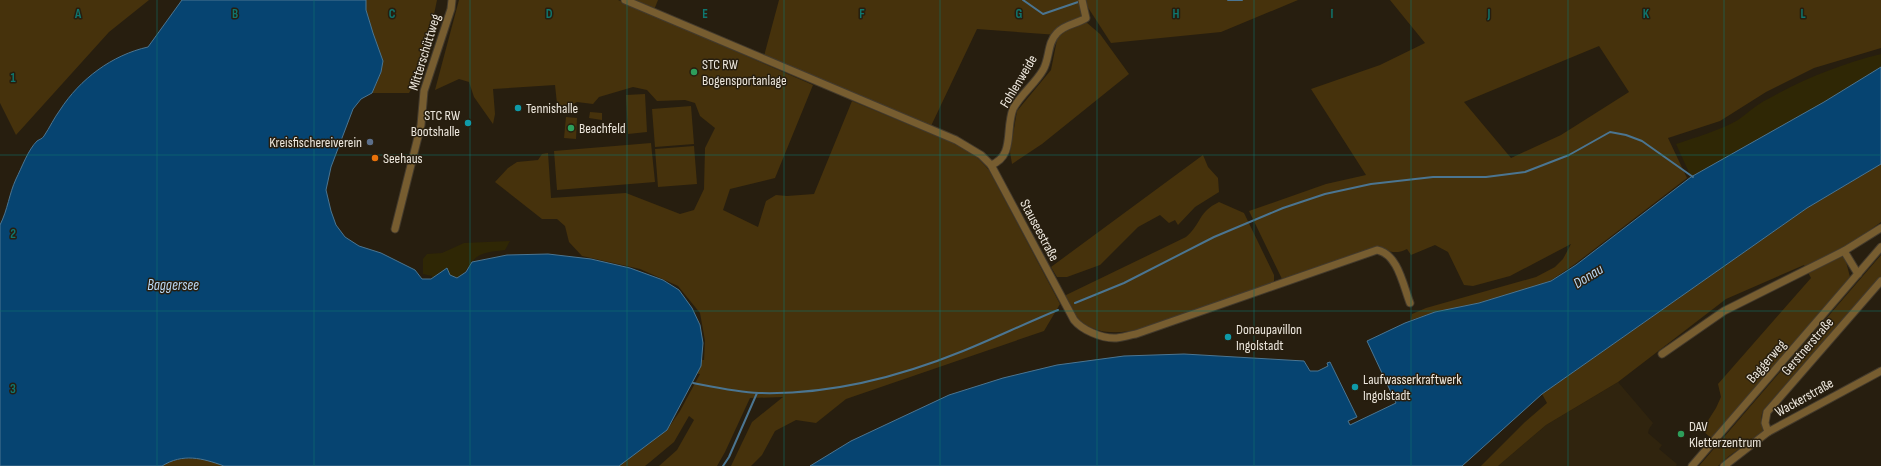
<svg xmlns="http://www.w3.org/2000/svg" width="1881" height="466" font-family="'Sofia Sans Condensed',sans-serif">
<rect width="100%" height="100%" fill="#271e0f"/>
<!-- built -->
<polygon fill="#30240e" points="1618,382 1653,423 1649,429 1648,433 1662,445 1659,449 1677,464 1676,466 1498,466 1546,425"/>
<!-- green -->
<g fill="#46320c" fill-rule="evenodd">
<polygon points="0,0 149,0 109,32 16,135 0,103"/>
<polygon points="366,0 437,0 423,67 409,93 372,93 381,73 383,61 373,33 366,10"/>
<polygon points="459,0 618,0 813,85 775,178 730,189 723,210 758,227 766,201 776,195 787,196 814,194 852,101 953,143 976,156 989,170 1060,304 1044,331 846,399 816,423 796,420 775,431 762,455 751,466 731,466 752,422 783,397 750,398 725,452 717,466 659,466 677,450 694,420 689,416 674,442 650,462 645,466 619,466 667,430 680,411 700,374 695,373 697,359 704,360 705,341 700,313 678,286 640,269 582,256 569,242 565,226 557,219 542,219 495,182 508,168 517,162 538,160 542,154 548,153 551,198 626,193 680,214 694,210 704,189 705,148 715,128 700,116 695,103 685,100 657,101 647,90 633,87 599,97 593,104 577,102 558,113 555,85 493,89 495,114 493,124 474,97 469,82 459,79 435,90"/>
<polygon points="631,0 658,0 654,10"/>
<polygon points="779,0 1079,0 1086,22 1100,34 1129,74 1042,144 1012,164 1010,152 1017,111 1051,70 1058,35 977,29 931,126 764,56"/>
<polygon points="1085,0 1298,0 1221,32 1111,43 1087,6"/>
<path d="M1390 0H1881V48L1814 68 1766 92 1720 121 1668 138 1687 178 1575 264 1550 281 1524 290 1479 303 1435 312 1411 320 1412 314 1426 308 1536 277 1555 267 1563 259 1571 244 1510 276 1473 286 1464 285 1448 252 1435 245 1411 255 1407 249C1393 256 1388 249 1373 248L1282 279 1249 211 1326 184 1366 175 1311 89 1380 65 1425 43ZM1599 46 1629 92 1561 135 1511 158 1464 102Z"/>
<polygon points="645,94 647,132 628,134 626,95"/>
<polygon points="691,106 694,144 655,147 652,109"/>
<polygon points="590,112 602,113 602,120 589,118"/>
<polygon points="566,117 577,118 576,139 564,138"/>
<polygon points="651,143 655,182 557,190 554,151"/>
<polygon points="694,146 697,184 658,187 655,149"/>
<polygon points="1203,155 1208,167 1218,178 1219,192 1195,207 1178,225 1175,220 1169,223 1160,215 1138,227 1100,265 1067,277 1057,277 1051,267"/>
<polygon points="1881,164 1881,222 1843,250 1850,277 1712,439 1702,430 1716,408 1721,397 1718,384 1811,278 1804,265 1726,299 1618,382 1546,425 1498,466 1481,466 1525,422 1547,403 1542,394 1807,208"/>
<path d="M1219 202 1244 213 1274 275V281L1271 284 1141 329C1119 334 1091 336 1075 315 1071 309 1068 302 1064 296L1186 237C1202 223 1198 212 1219 202Z"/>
<polygon points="1881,255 1881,277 1763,410 1761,418 1763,432 1729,456 1718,466 1699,466"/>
<path d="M204 458 224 466H162C174 458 189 458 204 458Z"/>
</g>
<!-- sand -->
<g fill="#2f2705">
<path d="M1881 54V67L1824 102 1691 177 1676 144C1697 137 1718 131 1738 120 1748 113 1757 104 1768 99 1803 79 1841 64 1881 54Z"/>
<path d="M510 241 505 250C493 252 480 251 472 262 466 270 465 273 457 278L450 275 447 269 431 279 432 276 423 274V259L427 254 442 253 464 243Z"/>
</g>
<!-- water -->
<g fill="#064471" stroke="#4b7591">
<path d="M182 0H366V10L373 33 383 61 381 72 372 93 361 99 353 109 331 167 326 190 331 211 336 225 345 237 359 246 381 253 415 270 422 279H431L447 268 450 275 457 278 466 272 472 262 507 255 548 254 591 259 630 268 663 280 679 290 692 308 700 325 703 343 701 366 667 430 619 466H224C202 458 183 453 162 466H0V225C8 209 9 194 16 179 22 167 28 150 37 141 40 139 42 139 44 136 50 127 54 118 60 110 80 79 112 55 148 47Z"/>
<polygon points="1881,67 1881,164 1807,208 1542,394 1462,466 810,466 851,441 949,395 1003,378 1057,365 1124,356 1184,354 1304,361 1310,371 1318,371 1328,366 1327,363 1330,362 1357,417 1348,421 1350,425 1396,403 1367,341 1405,323 1435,312 1479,303 1551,281 1576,265 1691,177 1824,102"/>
</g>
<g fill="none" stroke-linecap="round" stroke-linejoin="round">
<!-- stream -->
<g stroke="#4b7591" stroke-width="2">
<polyline points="1023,0 1043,14 1081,1"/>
<polyline points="1228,0 1242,0"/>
<polyline points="1075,303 1124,283 1214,237 1283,208 1325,194 1371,184 1433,177 1486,177 1525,172 1569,155 1610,132 1626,135 1642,141 1693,177"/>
<path d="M693 383C714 387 737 392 759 393 829 395 899 377 963 351 995 338 1026 323 1058 310"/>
<polyline points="723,466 729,457 757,393"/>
</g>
<!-- minor casing -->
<g stroke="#433a2c" stroke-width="9">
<g id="minor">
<path d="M625 0 956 140 981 155 991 165 1074 320C1082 330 1101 338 1114 338 1121 338 1129 335 1136 334L1377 250C1398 254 1403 285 1410 303"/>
<path d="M991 165C1015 156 1005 130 1013 109 1020 95 1035 84 1043 70 1050 58 1047 43 1057 33 1065 24 1077 24 1086 18L1082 0"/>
<polyline points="395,229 421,125 424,91 451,9 452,0"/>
<polyline points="1844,251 1858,274"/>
<polyline points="1662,354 1724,311 1844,251 1881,228"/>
<polyline points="1768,432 1765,423 1767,412 1881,281"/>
<polyline points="1692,466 1881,247"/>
<polyline points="1724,466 1768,432 1881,371"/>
</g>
</g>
<!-- minor -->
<use href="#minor" stroke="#775d30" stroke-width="7"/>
</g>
<!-- grid -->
<path fill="none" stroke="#0f766e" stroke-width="1" stroke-opacity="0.55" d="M157 0V466M314 0V466M470 0V466M627 0V466M784 0V466M940 0V466M1097 0V466M1254 0V466M1411 0V466M1568 0V466M1724 0V466M0 155H1881M0 311H1881"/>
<!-- markers -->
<g fill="#2e9e5b" stroke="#271e0f" stroke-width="1.5">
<circle cx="694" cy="72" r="4"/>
<circle cx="571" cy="128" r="4"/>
<circle cx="1681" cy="434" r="4"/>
</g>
<g fill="#0f9aa8" stroke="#271e0f" stroke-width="1.5">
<circle cx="518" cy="108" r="4"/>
<circle cx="468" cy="123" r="4"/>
<circle cx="1228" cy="337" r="4"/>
<circle cx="1355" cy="387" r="4"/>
</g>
<circle fill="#5c6f8a" stroke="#271e0f" stroke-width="1.5" cx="370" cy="142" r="4"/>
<circle fill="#e8710a" stroke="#271e0f" stroke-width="1.5" cx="375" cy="158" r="4"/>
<g text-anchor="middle" stroke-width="3" stroke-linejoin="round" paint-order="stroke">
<!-- street labels -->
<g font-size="14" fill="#ede7dd" stroke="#271e0f">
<text transform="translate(424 52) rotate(-73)" y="5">Mitterschüttweg</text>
<text transform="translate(1018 81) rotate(-59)" y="5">Fohlenweide</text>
<text transform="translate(1040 230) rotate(62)" y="5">Stauseestraße</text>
<text transform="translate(1807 346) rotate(-49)" y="5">Gerstnerstraße</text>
<text transform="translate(1766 361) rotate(-49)" y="5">Baggerweg</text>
<text transform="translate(1804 397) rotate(-29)" y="5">Wackerstraße</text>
</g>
<!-- poi labels -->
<g font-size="14" fill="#ede7dd" stroke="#271e0f" text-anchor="start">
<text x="702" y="69">STC RW<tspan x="702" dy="16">Bogensportanlage</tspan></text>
<text x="526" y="113">Tennishalle</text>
<text x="460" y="120" text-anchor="end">STC RW<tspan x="460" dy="16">Bootshalle</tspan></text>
<text x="579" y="133">Beachfeld</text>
<text x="362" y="147" text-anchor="end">Kreisfischereiverein</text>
<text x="383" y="163">Seehaus</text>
<text x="1236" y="334">Donaupavillon<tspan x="1236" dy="16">Ingolstadt</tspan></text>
<text x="1363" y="384">Laufwasserkraftwerk<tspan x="1363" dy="16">Ingolstadt</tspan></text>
<text x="1689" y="431">DAV<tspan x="1689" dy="16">Kletterzentrum</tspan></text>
</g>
<!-- water labels -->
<g font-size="15" font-style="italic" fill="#bad8f4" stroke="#271e0f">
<text transform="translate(1588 276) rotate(-32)" y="5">Donau</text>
<text x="173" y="290">Baggersee</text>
</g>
</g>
<g font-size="13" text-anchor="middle" font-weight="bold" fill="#0f766e" stroke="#271e0f" stroke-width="3" stroke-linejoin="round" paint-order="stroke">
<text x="78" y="18">A</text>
<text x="235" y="18">B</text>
<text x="392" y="18">C</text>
<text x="549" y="18">D</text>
<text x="705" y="18">E</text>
<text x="862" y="18">F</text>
<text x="1019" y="18">G</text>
<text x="1176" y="18">H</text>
<text x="1332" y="18">I</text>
<text x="1489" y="18">J</text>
<text x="1646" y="18">K</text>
<text x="1803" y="18">L</text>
<text x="13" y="82">1</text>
<text x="13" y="238">2</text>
<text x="13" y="393">3</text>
</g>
</svg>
